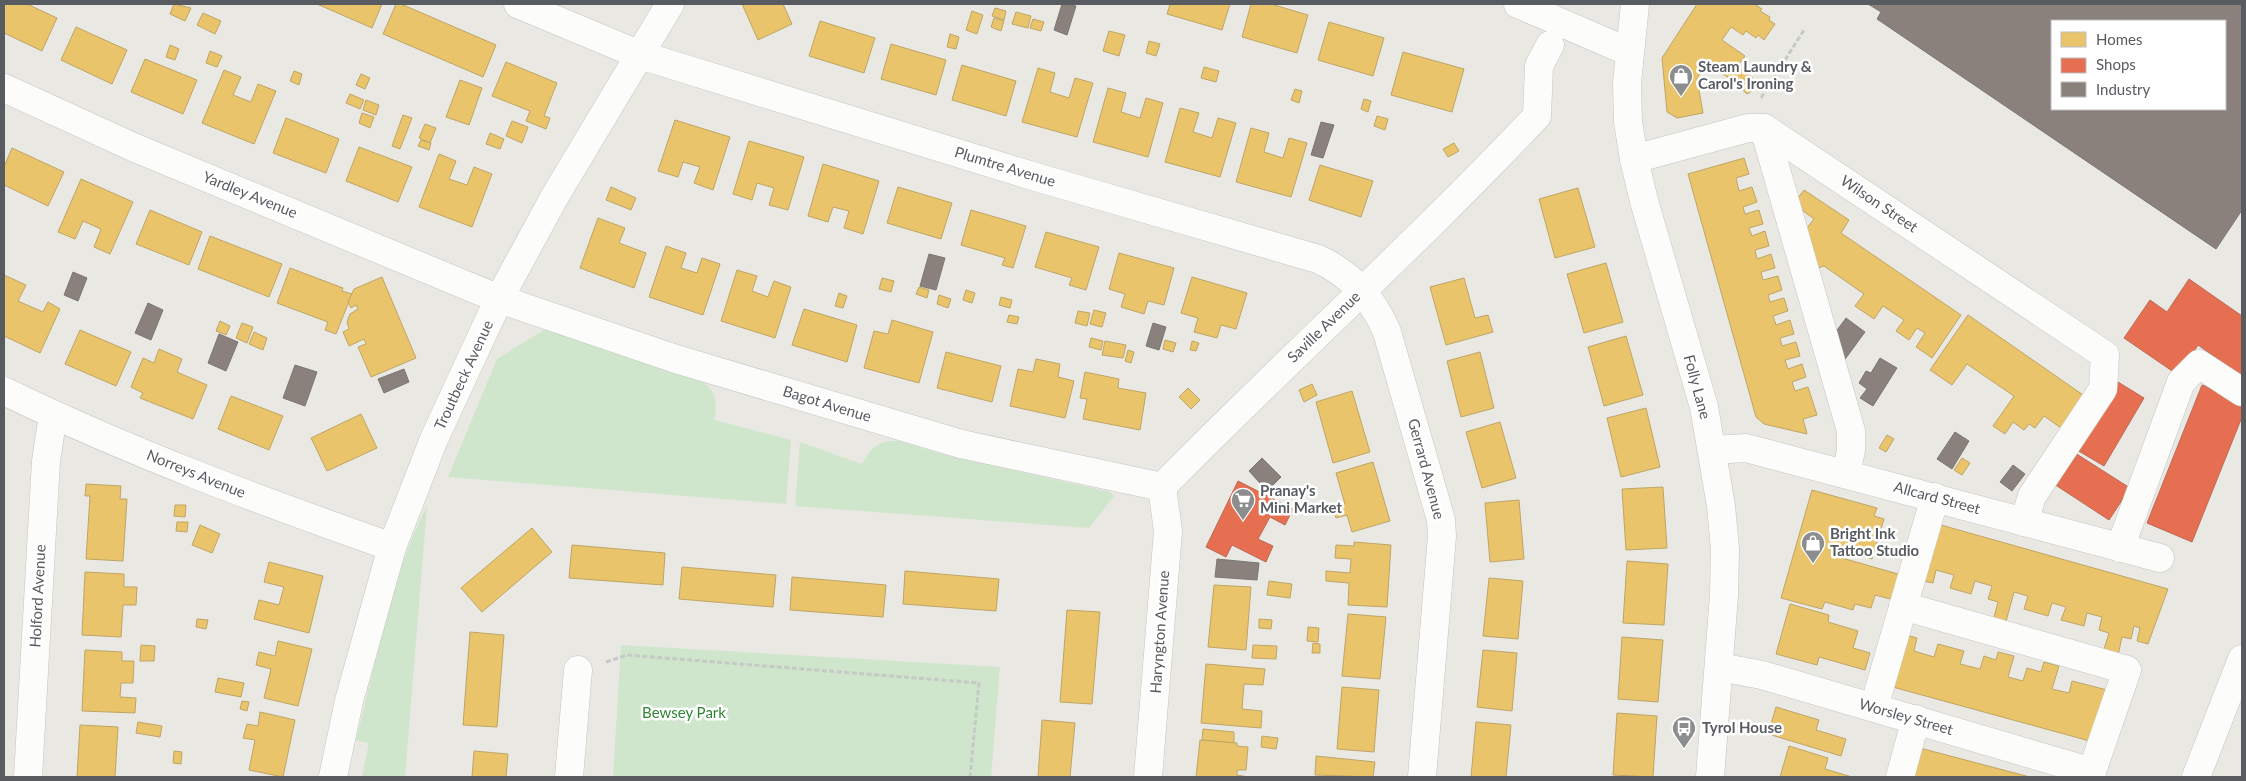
<svg xmlns="http://www.w3.org/2000/svg" width="2246" height="781" font-family="Lato,sans-serif">
<rect width="100%" height="100%" fill="#e9e8e2"/>
<!-- green -->
<g fill="#d0e6cc">
<path d="M547 328 700 380C716 390 718 402 714 420L791 440 786 504 448 477 497 359Z"/>
<path d="M889 441H899L938 453 1110 492 1114 496 1089 528 795 506 800 442 862 464C869 451 875 444 889 441Z"/>
<path d="M427 506 405 777H362L369 743 356 740C376 664 391 575 427 506Z"/>
<polygon points="621,645 1000,667 991,777 613,777"/>
</g>
<!-- homes -->
<g fill="#e9c46a" stroke="#bea567">
<polygon points="4,4 27,4 57,18 42,51 4,33"/>
<polygon points="174,4 191,8 185,21 170,14"/>
<polygon points="317,4 382,4 372,28"/>
<polygon points="396,4 401,4 496,45 483,77 383,34"/>
<polygon points="742,4 783,4 792,24 758,40"/>
<polygon points="1170,4 1230,4 1222,30 1167,14"/>
<polygon points="1251,4 1271,4 1308,15 1297,53 1242,37"/>
<polygon points="1697,4 1754,4 1762,9 1760,11 1770,17 1769,20 1775,24 1764,40 1758,35 1756,38 1746,31 1743,35 1731,27 1722,40 1745,56 1737,67 1752,77 1757,88 1747,94 1730,78 1705,65 1697,79 1703,113 1677,118 1667,112 1662,58"/>
<polygon points="995,8 1006,11 1004,20 992,16"/>
<polygon points="972,11 983,15 977,34 966,30"/>
<polygon points="1016,12 1031,16 1028,28 1012,24"/>
<polygon points="203,13 221,21 215,34 197,25"/>
<polygon points="994,18 1004,21 1001,31 991,27"/>
<polygon points="1033,19 1044,22 1041,31 1030,28"/>
<polygon points="820,21 875,38 864,73 809,56"/>
<polygon points="1329,22 1384,38 1373,76 1318,60"/>
<polygon points="76,27 127,50 112,84 61,60"/>
<polygon points="1109,31 1125,35 1119,56 1103,51"/>
<polygon points="950,34 959,37 956,49 947,47"/>
<polygon points="1149,41 1160,44 1156,56 1146,53"/>
<polygon points="891,44 946,60 936,95 881,79"/>
<polygon points="170,45 179,49 175,60 166,57"/>
<polygon points="210,51 222,56 217,67 206,63"/>
<polygon points="1403,52 1464,69 1452,112 1391,95"/>
<polygon points="145,59 197,80 183,114 131,92"/>
<polygon points="506,62 557,83 544,116 550,118 546,129 526,121 530,111 492,96"/>
<polygon points="962,65 1016,81 1006,116 952,100"/>
<polygon points="1204,67 1219,71 1216,82 1201,78"/>
<polygon points="1038,68 1055,73 1050,92 1069,98 1075,78 1093,83 1077,137 1022,122"/>
<polygon points="224,70 241,77 233,95 251,102 258,84 276,91 254,144 202,123"/>
<polygon points="294,71 302,74 299,85 290,81"/>
<polygon points="361,74 370,78 365,89 356,85"/>
<polygon points="460,80 482,88 469,125 446,117"/>
<polygon points="1108,88 1126,93 1121,112 1140,118 1146,98 1163,103 1148,157 1093,142"/>
<polygon points="1295,89 1302,91 1299,103 1291,100"/>
<polygon points="350,94 364,100 360,109 346,103"/>
<polygon points="1364,99 1371,101 1368,112 1361,109"/>
<polygon points="366,100 379,105 376,115 363,110"/>
<polygon points="1180,108 1199,113 1193,132 1212,138 1218,118 1236,123 1220,177 1165,162"/>
<polygon points="362,113 374,117 370,128 359,123"/>
<polygon points="403,115 412,118 400,149 392,146"/>
<polygon points="1377,116 1388,119 1385,130 1374,126"/>
<polygon points="286,118 339,139 326,173 273,153"/>
<polygon points="675,120 730,137 713,190 694,183 700,167 683,162 678,177 658,171"/>
<polygon points="512,121 528,127 522,143 506,136"/>
<polygon points="425,124 436,128 430,143 419,138"/>
<polygon points="1251,128 1269,133 1264,152 1283,158 1289,138 1307,143 1291,197 1236,182"/>
<polygon points="490,133 504,139 500,149 486,144"/>
<polygon points="421,140 431,143 429,150 418,146"/>
<polygon points="749,141 804,157 788,210 769,205 774,188 757,183 752,200 733,194"/>
<polygon points="1454,143 1459,151 1448,157 1443,149"/>
<polygon points="359,147 412,167 398,202 346,181"/>
<polygon points="12,148 64,172 48,206 4,185 4,167"/>
<polygon points="439,154 456,161 449,179 467,185 474,167 492,174 472,227 419,207"/>
<polygon points="1744,158 1749,174 1736,178 1739,191 1752,187 1757,202 1743,207 1745,214 1759,210 1763,224 1749,228 1752,236 1765,231 1769,246 1755,250 1757,259 1771,254 1775,268 1761,272 1763,280 1778,276 1782,290 1768,295 1770,302 1784,298 1788,311 1773,316 1776,325 1790,320 1794,334 1780,338 1782,346 1796,342 1800,356 1785,360 1788,369 1802,364 1806,377 1792,382 1795,391 1808,387 1817,415 1803,419 1807,434 1764,424 1756,417 1688,174"/>
<polygon points="823,164 879,181 863,234 844,228 849,211 833,207 828,222 808,216"/>
<polygon points="1320,165 1373,181 1361,217 1309,200"/>
<polygon points="81,179 133,202 110,254 94,247 101,229 83,221 75,239 58,232"/>
<polygon points="611,187 636,198 631,210 606,200"/>
<polygon points="898,187 952,203 941,239 887,223"/>
<polygon points="1578,188 1595,247 1555,258 1539,199"/>
<polygon points="1804,190 1849,220 1841,233 1961,315 1932,358 1916,347 1925,333 1917,328 1909,340 1896,331 1904,320 1883,306 1874,319 1855,306 1864,294 1824,266 1818,268 1807,228 1814,219 1802,210 1798,198"/>
<polygon points="150,210 202,232 189,265 136,244"/>
<polygon points="971,210 1026,226 1013,268 1002,265 1005,258 961,245"/>
<polygon points="598,218 625,228 619,243 646,253 634,288 580,268"/>
<polygon points="1046,232 1099,247 1086,290 1069,285 1072,278 1035,267"/>
<polygon points="210,236 282,264 269,297 198,269"/>
<polygon points="666,246 686,253 681,268 697,273 702,258 720,264 703,315 649,297"/>
<polygon points="1119,253 1174,268 1164,305 1148,301 1144,314 1121,307 1125,294 1109,289"/>
<polygon points="1606,263 1623,322 1584,333 1567,274"/>
<polygon points="290,268 343,288 342,291 352,294 336,334 325,330 328,322 277,303"/>
<polygon points="737,270 757,276 752,291 768,297 774,281 791,287 775,338 721,321"/>
<polygon points="4,275 26,285 18,301 43,312 48,302 60,309 40,353 4,336"/>
<polygon points="382,277 416,358 371,377 358,347 366,344 364,339 349,346 343,332 349,329 347,322 350,314 358,309 356,305 351,308 348,302 354,289"/>
<polygon points="1192,277 1247,293 1236,329 1221,325 1217,338 1194,332 1198,318 1181,313"/>
<polygon points="882,278 894,281 891,292 879,289"/>
<polygon points="1464,278 1475,318 1488,315 1493,332 1446,345 1430,287"/>
<polygon points="919,287 929,290 927,298 916,294"/>
<polygon points="966,290 975,293 972,303 963,300"/>
<polygon points="839,293 847,296 843,308 835,306"/>
<polygon points="939,295 951,299 948,308 937,304"/>
<polygon points="1001,297 1012,300 1010,308 999,305"/>
<polygon points="804,309 857,325 847,362 792,345"/>
<polygon points="1094,310 1106,313 1102,327 1090,324"/>
<polygon points="1078,311 1090,313 1087,326 1075,323"/>
<polygon points="1009,315 1019,317 1017,324 1007,322"/>
<polygon points="1968,315 2086,397 2064,430 2044,416 2035,428 2029,424 2024,430 2013,422 2005,434 1993,426 2014,396 1967,364 1952,385 1930,370"/>
<polygon points="892,320 933,332 919,383 864,368 874,331 888,334"/>
<polygon points="220,321 230,326 226,335 216,331"/>
<polygon points="242,323 253,327 247,343 236,338"/>
<polygon points="80,330 131,352 116,386 65,364"/>
<polygon points="254,332 267,338 263,350 249,344"/>
<polygon points="1626,336 1643,395 1604,406 1588,347"/>
<polygon points="1091,338 1103,341 1101,350 1089,347"/>
<polygon points="1165,340 1176,343 1173,352 1163,349"/>
<polygon points="1105,341 1126,345 1123,358 1102,355"/>
<polygon points="1192,341 1199,343 1196,351 1190,350"/>
<polygon points="159,349 182,359 177,372 207,385 193,419 140,398 143,393 131,387 143,358 154,363"/>
<polygon points="1128,350 1134,352 1131,363 1125,361"/>
<polygon points="946,352 1001,366 992,402 937,388"/>
<polygon points="1480,352 1494,408 1461,417 1447,361"/>
<polygon points="1036,359 1060,364 1058,377 1074,381 1065,418 1010,406 1018,369 1033,372"/>
<polygon points="1085,372 1119,379 1118,388 1146,393 1140,430 1083,419 1087,399 1080,398"/>
<polygon points="1312,384 1317,395 1304,402 1299,390"/>
<polygon points="1188,388 1200,400 1191,409 1179,397"/>
<polygon points="1352,391 1370,452 1333,463 1316,402"/>
<polygon points="231,396 283,416 269,450 218,429"/>
<polygon points="1646,408 1660,467 1621,477 1607,418"/>
<polygon points="361,414 377,448 327,471 311,438"/>
<polygon points="1500,422 1516,478 1482,488 1466,432"/>
<polygon points="1887,435 1894,439 1886,452 1879,448"/>
<polygon points="1962,458 1970,463 1962,475 1954,470"/>
<polygon points="1373,462 1390,521 1352,532 1347,515 1336,518 1333,508 1345,504 1336,473"/>
<polygon points="86,484 121,486 120,499 127,499 123,561 86,559 90,496 85,496"/>
<polygon points="1663,487 1667,548 1626,550 1622,489"/>
<polygon points="1812,490 1877,508 1874,516 1884,519 1872,559 1844,551 1842,558 1905,576 1898,601 1875,595 1871,608 1855,604 1853,610 1825,602 1822,609 1781,598"/>
<polygon points="1519,500 1524,559 1490,562 1485,503"/>
<polygon points="175,505 186,505 185,517 174,516"/>
<polygon points="177,522 188,522 187,532 176,531"/>
<polygon points="1934,523 2168,589 2148,644 2137,641 2140,628 2134,626 2131,639 2122,637 2117,660 2102,656 2109,633 2099,630 2102,617 2087,613 2084,626 2061,620 2066,607 2052,603 2048,616 2024,609 2028,596 2014,592 2005,625 1993,621 1998,602 1988,599 1992,586 1975,581 1971,594 1950,588 1954,575 1936,570 1933,583 1918,580"/>
<polygon points="200,525 220,534 212,553 192,545"/>
<polygon points="532,528 552,552 482,612 461,588"/>
<polygon points="1354,542 1391,545 1387,607 1348,605 1349,583 1326,581 1326,571 1350,573 1351,559 1335,558 1336,545 1354,546"/>
<polygon points="572,545 665,553 663,585 569,578"/>
<polygon points="1627,561 1668,564 1664,625 1623,623"/>
<polygon points="269,562 323,576 309,633 254,619 259,600 279,605 284,587 264,582"/>
<polygon points="682,567 776,575 773,607 679,599"/>
<polygon points="905,571 999,579 996,611 903,604"/>
<polygon points="85,572 124,574 124,587 137,587 136,605 123,605 121,637 82,635"/>
<polygon points="792,577 886,585 883,617 790,610"/>
<polygon points="1489,578 1523,581 1518,639 1483,636"/>
<polygon points="1269,581 1292,584 1290,598 1267,595"/>
<polygon points="1214,585 1251,587 1246,650 1208,647"/>
<polygon points="1790,604 1829,615 1828,622 1858,631 1853,648 1870,653 1865,670 1819,657 1817,665 1776,654"/>
<polygon points="1067,610 1100,612 1092,704 1060,702"/>
<polygon points="1348,614 1386,617 1380,679 1342,676"/>
<polygon points="197,619 208,620 206,629 196,627"/>
<polygon points="1259,619 1272,620 1271,629 1259,628"/>
<polygon points="1308,627 1319,628 1318,642 1307,641"/>
<polygon points="470,632 504,635 497,727 463,725"/>
<polygon points="1903,634 1917,638 1914,651 1934,657 1938,644 1964,651 1960,664 1980,669 1984,656 1996,660 1998,652 2014,656 2008,677 2023,681 2027,668 2041,672 2044,662 2059,666 2052,689 2069,693 2072,681 2111,691 2097,743 1889,686"/>
<polygon points="1622,637 1663,640 1658,702 1618,699"/>
<polygon points="278,641 312,649 298,706 264,698 271,669 256,665 259,652 275,656"/>
<polygon points="1313,643 1320,644 1320,653 1312,653"/>
<polygon points="141,645 155,646 154,661 140,661"/>
<polygon points="1253,645 1277,646 1276,659 1252,658"/>
<polygon points="85,650 122,652 122,661 134,661 133,683 121,683 120,697 136,698 135,713 82,711"/>
<polygon points="1483,650 1517,653 1512,711 1477,707"/>
<polygon points="1206,664 1265,669 1263,685 1244,684 1242,709 1262,711 1261,728 1201,723"/>
<polygon points="218,678 244,683 241,697 215,692"/>
<polygon points="1342,687 1379,690 1374,752 1337,749"/>
<polygon points="242,701 249,702 247,711 240,709"/>
<polygon points="1776,707 1819,720 1816,730 1846,739 1841,756 1768,734"/>
<polygon points="260,712 295,720 283,777 249,770 255,740 243,738 247,724 258,726"/>
<polygon points="1617,713 1657,716 1653,777 1613,775"/>
<polygon points="1042,720 1075,723 1070,777 1038,777"/>
<polygon points="138,722 162,726 160,737 136,733"/>
<polygon points="1476,722 1511,725 1506,777 1471,777"/>
<polygon points="80,725 118,727 115,777 77,777"/>
<polygon points="1203,729 1234,732 1234,743 1202,740"/>
<polygon points="1262,736 1278,738 1276,749 1261,747"/>
<polygon points="1200,740 1237,743 1237,746 1248,747 1246,770 1237,770 1237,775 1248,777 1196,777"/>
<polygon points="1789,746 1828,758 1825,769 1852,777 1780,777"/>
<polygon points="1916,747 2030,777 1908,777"/>
<polygon points="174,751 182,752 181,764 173,763"/>
<polygon points="474,751 508,754 506,777 472,777"/>
<polygon points="1316,756 1375,762 1373,777 1315,775"/>
</g>
<!-- shops -->
<g fill="#e76f51" stroke="#bc6956">
<polygon points="2189,279 2242,316 2242,376 2198,345 2178,375 2124,338 2150,300 2167,312"/>
<polygon points="2118,382 2144,398 2104,466 2077,450"/>
<polygon points="2202,385 2242,401 2242,417 2192,542 2147,523"/>
<polygon points="2075,453 2130,488 2109,520 2054,484"/>
<polygon points="1238,481 1293,509 1285,525 1270,517 1258,539 1273,546 1266,562 1232,545 1226,557 1206,547"/>
</g>
<!-- industry -->
<g fill="#8a817c" stroke="#7b7674" fill-rule="evenodd">
<polygon points="1062,4 1076,6 1067,35 1054,30"/>
<path d="M1868 4H2242V210L2216 249 1877 19 1881 12ZM2052 21H2225V109H2052Z"/>
<polygon points="1321,122 1334,125 1323,158 1311,155"/>
<polygon points="929,254 945,258 936,290 920,286"/>
<polygon points="73,272 87,278 78,301 64,295"/>
<polygon points="148,303 163,310 151,340 135,333"/>
<polygon points="1846,318 1865,332 1843,362 1835,333"/>
<polygon points="1153,323 1166,327 1159,350 1146,346"/>
<polygon points="219,334 238,342 226,371 208,363"/>
<polygon points="1880,358 1897,368 1873,406 1860,398 1867,389 1859,383 1866,371 1871,373"/>
<polygon points="295,365 317,372 305,406 283,398"/>
<polygon points="404,369 409,382 384,393 378,379"/>
<polygon points="1955,432 1969,441 1952,469 1937,459"/>
<polygon points="1262,458 1281,477 1267,491 1249,471"/>
<polygon points="2013,465 2025,474 2012,491 2000,482"/>
<polygon points="1217,559 1259,563 1257,580 1215,577"/>
</g>
<g fill="none" stroke-linecap="round" stroke-linejoin="round">
<!-- minor casing -->
<g stroke="#c5c5c3" stroke-width="29">
<g id="minor">
<path d="M518 4 640 55 1029 175 1318 259C1351 274 1373 299 1387 332L1441 520 1442 536 1422 777"/>
<polyline points="1518,4 1629,52"/>
<polyline points="1635,4 1627,83 1628,122 1634,159 1644,201 1704,407 1721,506 1725,549 1724,595 1710,777"/>
<polyline points="4,88 133,147 499,299 676,359 961,444 1162,487"/>
<polyline points="1764,128 1851,431 1851,450 1846,474"/>
<polyline points="1634,159 1748,128 1764,128 2105,355 2103,389 2032,496 2024,522"/>
<path d="M4 391C129 452 261 501 392 547"/>
<polyline points="1713,450 1746,448 2160,558"/>
<path d="M1162 487C1285 362 1416 244 1537 116L1539 66 1550 45"/>
<polyline points="2120,548 2181,382 2199,364 2242,392"/>
<polyline points="1903,606 2127,670 2090,777"/>
<polyline points="1719,667 1762,675 2092,772"/>
<polyline points="1874,707 1935,497"/>
<polyline points="28,777 46,461 53,415"/>
<polyline points="333,777 349,701 392,547 434,439 499,299 555,196 670,4"/>
<polyline points="569,777 578,670"/>
<polyline points="1148,777 1168,531 1162,487"/>
<polyline points="1900,777 1916,719"/>
<polyline points="2196,777 2242,659"/>
</g>
</g>
<!-- path -->
<g stroke="#c4cac6" stroke-width="3" stroke-dasharray="5 2.5" stroke-linecap="butt">
<polyline points="1761,98 1804,30"/>
<polyline points="606,662 627,655 979,683 970,777"/>
</g>
<!-- minor -->
<use href="#minor" stroke="#fcfcfb" stroke-width="28"/>
</g>
<!-- icons -->
<defs>
<g id="shop-pin" transform="scale(1.25)"><path d="M0 17L-7.5 6A9.5 9.5 0 1 1 7.5 6Z" fill="#8b8d8e" stroke="#fff"/><path d="M-5-2.5h2.3a2.7 3.5 0 0 1 5.4 0H5L5.5 6h-11ZM-1.5-2.5h3a1.5 2.3 0 0 0-3 0Z" fill="#fff"/></g>
<g id="supermarket-pin" transform="scale(1.25)"><path d="M0 17L-7.5 6A9.5 9.5 0 1 1 7.5 6Z" fill="#8b8d8e" stroke="#fff"/><path d="M-6-5.5h2.5l.6 2H6L4.5 2H-2.5L-4.4-4H-6ZM-1.5 3.2a1.3 1.3 0 1 0 .1 0ZM3 3.2a1.3 1.3 0 1 0 .1 0Z" fill="#fff"/></g>
<g id="bus-pin" transform="scale(1.25)"><path d="M0 17L-7.5 6A9.5 9.5 0 1 1 7.5 6Z" fill="#8b8d8e" stroke="#fff"/><path d="M-5-6H5V4H4V6H2V4H-2V6H-4V4H-5ZM-3.5-4V0h7V-4ZM-3.5 1.2v1.5H-2V1.2ZM2 1.2v1.5H3.5V1.2Z" fill="#fff"/></g>
</defs>
<g fill-rule="evenodd">
<use href="#shop-pin" x="1681" y="76"/>
<use href="#supermarket-pin" x="1243" y="500"/>
<use href="#shop-pin" x="1813" y="543"/>
<use href="#bus-pin" x="1684" y="728"/>
</g>
<g text-anchor="middle" stroke-width="5" stroke-linejoin="round" paint-order="stroke">
<!-- poi labels -->
<g font-size="15" font-weight="bold" fill="#585c61" stroke="#fff" text-anchor="start">
<text x="1698" y="72">Steam Laundry &amp;<tspan x="1698" dy="17">Carol's Ironing</tspan></text>
<text x="1260" y="496">Pranay's<tspan x="1260" dy="17">Mini Market</tspan></text>
<text x="1830" y="539">Bright Ink<tspan x="1830" dy="17">Tattoo Studio</tspan></text>
<text x="1702" y="733">Tyrol House</text>
</g>
<!-- street labels -->
<g font-size="15" fill="#585c61" stroke="#fff">
<text transform="translate(1005 167) rotate(17)" y="5">Plumtre Avenue</text>
<text transform="translate(250 195) rotate(22)" y="5">Yardley Avenue</text>
<text transform="translate(1879 204) rotate(34)" y="5">Wilson Street</text>
<text transform="translate(1324 327) rotate(-44)" y="5">Saville Avenue</text>
<text transform="translate(464 375) rotate(-65)" y="5">Troutbeck Avenue</text>
<text transform="translate(1697 387) rotate(75)" y="5">Folly Lane</text>
<text transform="translate(827 404) rotate(17)" y="5">Bagot Avenue</text>
<text transform="translate(1426 469) rotate(75)" y="5">Gerrard Avenue</text>
<text transform="translate(196 474) rotate(22)" y="5">Norreys Avenue</text>
<text transform="translate(1937 498) rotate(15)" y="5">Allcard Street</text>
<text transform="translate(38 596) rotate(-87)" y="5">Holford Avenue</text>
<text transform="translate(1160 632) rotate(-86)" y="5">Haryngton Avenue</text>
<text transform="translate(1906 717) rotate(16)" y="5">Worsley Street</text>
</g>
<!-- park labels -->
<g font-size="15" fill="#328633" stroke="#fff">
<text x="684" y="718">Bewsey Park</text>
</g>
</g>
<!-- border -->
<rect width="2246" height="781" fill="none" stroke="#585c61" stroke-width="10"/>
<!-- legend -->
<rect x="2051" y="20" width="175" height="90" fill="#ffffff" stroke="#bcbec0"/>
<rect x="2061" y="32" width="25" height="15" fill="#e9c46a" stroke="#bcbec0"/>
<text x="2096" y="45" font-size="15" fill="#585c61">Homes</text>
<rect x="2061" y="58" width="25" height="15" fill="#e76f51" stroke="#bcbec0"/>
<text x="2096" y="70" font-size="15" fill="#585c61">Shops</text>
<rect x="2061" y="82" width="25" height="15" fill="#8a817c" stroke="#bcbec0"/>
<text x="2096" y="95" font-size="15" fill="#585c61">Industry</text>
</svg>
